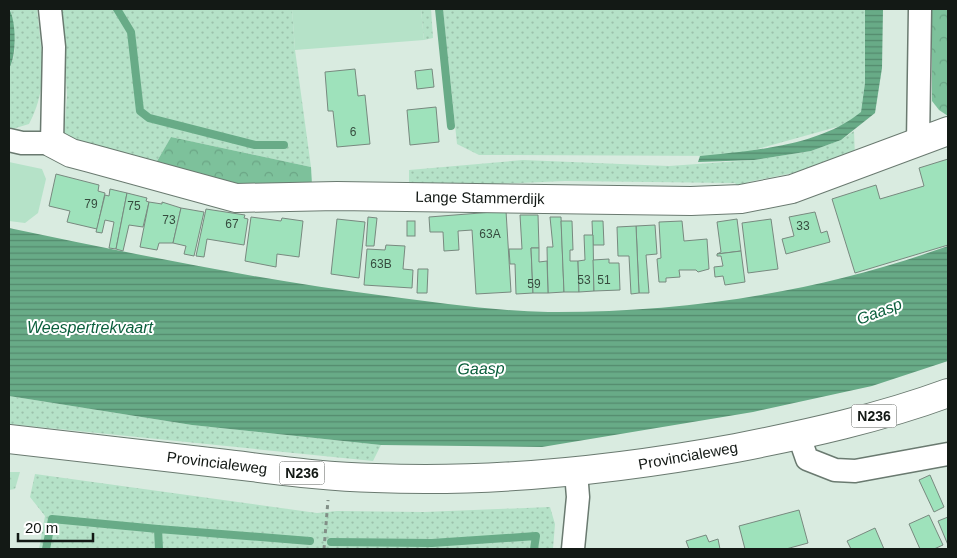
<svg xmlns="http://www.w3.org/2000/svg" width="957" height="558" font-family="Arial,sans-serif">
<defs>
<pattern id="grass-dots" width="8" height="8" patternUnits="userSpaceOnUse" patternTransform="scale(1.25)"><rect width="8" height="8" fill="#b5e2c8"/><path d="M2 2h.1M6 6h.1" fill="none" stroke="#9bc1ab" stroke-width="1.8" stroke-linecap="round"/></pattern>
<pattern id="forest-crowns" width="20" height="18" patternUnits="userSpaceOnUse" patternTransform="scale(1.25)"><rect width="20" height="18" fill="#7dc19b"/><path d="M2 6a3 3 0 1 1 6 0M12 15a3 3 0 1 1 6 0" fill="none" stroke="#6ba585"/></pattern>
<pattern id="wetland-marsh" width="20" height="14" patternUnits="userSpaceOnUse" patternTransform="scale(1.25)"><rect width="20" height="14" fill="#b5e2c8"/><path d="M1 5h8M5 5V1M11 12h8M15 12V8" fill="none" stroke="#9bc1ab"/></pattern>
<pattern id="water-rules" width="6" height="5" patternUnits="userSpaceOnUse" patternTransform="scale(1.25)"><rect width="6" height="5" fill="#68ab87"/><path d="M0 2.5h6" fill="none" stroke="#548a6d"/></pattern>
</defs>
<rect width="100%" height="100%" fill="#d9ebe0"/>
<!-- grass -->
<g fill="url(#grass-dots)">
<path d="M10 9H37C41 51 50 85 29 124L9 130V68C20 52 12 27 10 9Z"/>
<polygon points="61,9 292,9 295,50 311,167 171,137 156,163 64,136 67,95"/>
<polygon points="421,9 431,9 433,38 424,40"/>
<polygon points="443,9 865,9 865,83 861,112 862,120 732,156 479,155 457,144"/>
<polygon points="854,131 855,158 822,167 748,182 741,190 735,183 565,181 425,187 409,194 409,170 523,160 669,166 754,160 811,151 841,140"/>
<polygon points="9,396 192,425 381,445 373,461 9,424"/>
<polygon points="35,474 317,513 337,511 424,512 550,507 555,524 553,549 39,549 45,516 30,497"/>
</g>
<!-- forest -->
<g fill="url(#forest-crowns)">
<polygon points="932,9 948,9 948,116 939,110 932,101"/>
<polygon points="171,137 311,167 312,185 236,184 156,163"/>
</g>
<!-- wetland -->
<polygon fill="url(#wetland-marsh)" points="9,472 20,472 15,489 9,490"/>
<!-- pitch -->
<g fill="#b5e2c8">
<polygon points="292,9 421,9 424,40 295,50"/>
<polygon points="9,162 42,169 46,179 38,213 25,223 9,221"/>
</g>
<!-- water -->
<g fill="url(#water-rules)">
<path d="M9 9C16 19 17 57 9 68Z"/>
<path d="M865 9H883L882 68 875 113 841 140 811 151 754 160 698 162 700 156C751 151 820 146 861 112L865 83Z"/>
<path d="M9 228C134 254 259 280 386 296 440 303 494 311 548 312 685 313 820 292 948 246V361L872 386 753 412 542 447 381 445 192 425 9 396Z"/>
</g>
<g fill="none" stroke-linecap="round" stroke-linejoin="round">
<!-- stream -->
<g stroke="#68ab87" stroke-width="8">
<polyline points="117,9 131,32 140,111 149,118 255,145 284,145"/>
<polyline points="439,9 451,126"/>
<polyline points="158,529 310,541"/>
<polyline points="331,542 432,543 536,536 534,549"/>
<polyline points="46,549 52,519 158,529 159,549"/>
</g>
</g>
<!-- building -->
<g fill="#9ee2bb" stroke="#78897f">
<polygon points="355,69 358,96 365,95 370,144 337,147 333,111 328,111 325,72"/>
<polygon points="432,69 434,87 417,89 415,71"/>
<polygon points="436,107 439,142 410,145 407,110"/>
<polygon points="948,159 948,245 855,273 832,199 876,185 880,199 924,186 919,168"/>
<polygon points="56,174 99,185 98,191 105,193 97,229 67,222 70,211 49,206"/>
<polygon points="110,189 127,193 116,249 109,248 114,222 105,220 102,233 96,232 105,195 109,196"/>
<polygon points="127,193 147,198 146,201 149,202 143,227 129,225 123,251 116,249"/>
<polygon points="149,202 162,204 162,202 181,208 173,243 159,243 157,250 140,247"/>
<polygon points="181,208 204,212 194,256 184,254 186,246 173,243"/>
<polygon points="206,209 245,215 244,218 248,219 244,245 207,239 204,257 196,256"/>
<polygon points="506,211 511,292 476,294 472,230 458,231 459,250 444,251 443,232 430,232 429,217"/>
<polygon points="815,212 821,233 827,231 830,242 786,254 782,239 794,236 789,217"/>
<polygon points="520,215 538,215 539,248 531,248 533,293 516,294 515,264 510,264 509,249 522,249"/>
<polygon points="251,217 281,221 282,218 303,221 299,257 277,254 276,267 245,261"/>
<polygon points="368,217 377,218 374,246 366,246"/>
<polygon points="550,217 561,217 564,292 548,293 547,247 553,247"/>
<polygon points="337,219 365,222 359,278 331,274"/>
<polygon points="737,219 741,251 717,254 721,252 717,222"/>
<polygon points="771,219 778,269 748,273 742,223"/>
<rect x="407" y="221" width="8" height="15"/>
<polygon points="561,221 572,221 573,250 570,250 570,261 578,261 579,292 564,292"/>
<polygon points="592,221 603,221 604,245 593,245"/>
<polygon points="682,221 684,241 707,239 709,269 698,272 696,270 679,270 680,277 666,278 666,282 659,282 657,259 661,258 659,222"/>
<polygon points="655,225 657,254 646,255 649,293 639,293 636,226"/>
<polygon points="636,226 639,293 631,294 629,256 618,256 617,227"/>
<polygon points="584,235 593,235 594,291 579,292 578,261 585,260"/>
<polygon points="386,245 405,246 403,269 413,270 412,288 364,285 367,249 385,250"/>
<polygon points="531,248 539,248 539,262 547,261 548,293 533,293"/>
<polygon points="741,251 745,282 725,285 723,276 715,277 714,267 723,266 721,256 717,256 717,254"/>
<polygon points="609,259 609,263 619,263 620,290 594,291 593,260"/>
<polygon points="418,269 428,269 427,293 417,293"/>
<polygon points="930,475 944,507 934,512 919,480"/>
<polygon points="799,510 808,543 786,549 745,549 739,526"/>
<polygon points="929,515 943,545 934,549 920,549 909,524"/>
<polygon points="948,517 948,545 938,521"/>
<polygon points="875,528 884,549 851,549 847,541"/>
<polygon points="706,535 709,542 718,539 720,549 689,549 686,541"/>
</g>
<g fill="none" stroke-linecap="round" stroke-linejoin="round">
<!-- street casing -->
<g stroke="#6a7a70" stroke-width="25">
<g id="street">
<polyline points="9,140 22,143 52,143 54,47 50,9"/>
<polyline points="918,143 920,9"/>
<polyline points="799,436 807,459 835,470 855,471 948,454"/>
<polyline points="573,549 578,497 576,472"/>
</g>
</g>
<!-- secondary casing -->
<g stroke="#6a7a70" stroke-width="30">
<polyline id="secondary" points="52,143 71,153 90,158 236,198 337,196 691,201 741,199 792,189 948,131"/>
</g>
<!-- primary casing -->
<g stroke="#6a7a70" stroke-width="30">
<path id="primary" d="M9 439C78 447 148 455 218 463 270 469 322 477 375 478 496 483 616 470 736 448 807 434 880 418 948 393"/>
</g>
<!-- path -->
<polyline stroke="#828f87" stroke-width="3" stroke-dasharray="4 4" stroke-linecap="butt" points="324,549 328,500"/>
<!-- street -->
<use href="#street" stroke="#fff" stroke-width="22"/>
<!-- secondary -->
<use href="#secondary" stroke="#fff" stroke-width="28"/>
<!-- primary -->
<use href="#primary" stroke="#fff" stroke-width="28"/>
</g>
<g text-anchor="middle" stroke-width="4" stroke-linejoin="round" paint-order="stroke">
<!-- number labels -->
<g font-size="12" fill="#364b3e">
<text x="353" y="136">6</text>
<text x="91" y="208">79</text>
<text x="134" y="210">75</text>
<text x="169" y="224">73</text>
<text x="232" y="228">67</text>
<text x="803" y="230">33</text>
<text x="490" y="238">63A</text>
<text x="381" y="268">63B</text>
<text x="584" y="284">53</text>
<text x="604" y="284">51</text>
<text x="534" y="288">59</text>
</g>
<!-- shield labels -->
<g fill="#fff" stroke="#5a5e5b" stroke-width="1">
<rect x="851.5" y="404.5" width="45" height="23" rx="4"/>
<rect x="279.5" y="461.5" width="45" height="23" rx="4"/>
</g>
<g font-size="14" font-weight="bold" fill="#131915">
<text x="874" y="421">N236</text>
<text x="302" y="478">N236</text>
</g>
<!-- street labels -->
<g font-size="15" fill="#131915" stroke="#fff">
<text transform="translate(480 198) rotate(1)" y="5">Lange Stammerdijk</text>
<text transform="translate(688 456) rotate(-10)" y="5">Provincialeweg</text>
<text transform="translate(217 463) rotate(7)" y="5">Provincialeweg</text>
</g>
<!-- water labels -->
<g font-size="16" font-style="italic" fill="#0b5f3c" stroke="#fff">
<text transform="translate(879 311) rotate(-21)" y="6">Gaasp</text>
<text x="90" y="333">Weespertrekvaart</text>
<text transform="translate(481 368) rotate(-1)" y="6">Gaasp</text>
</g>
</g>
<!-- border -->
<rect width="957" height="558" fill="none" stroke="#131915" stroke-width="20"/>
<!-- scale -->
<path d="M18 533v8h75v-8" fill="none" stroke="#131915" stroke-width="2.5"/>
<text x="25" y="533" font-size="15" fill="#131915" stroke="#ffffff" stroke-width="4" paint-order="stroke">20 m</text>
</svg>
